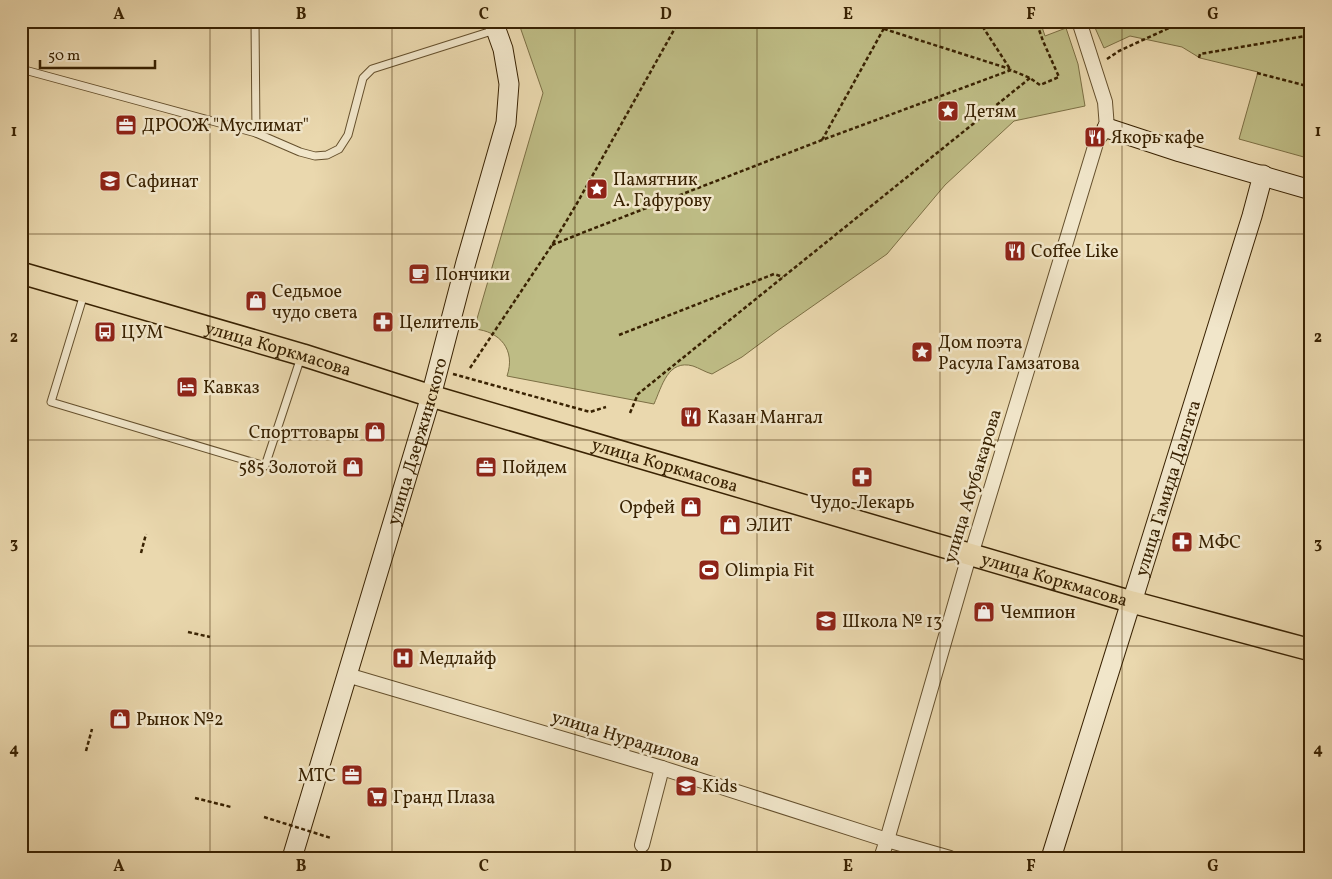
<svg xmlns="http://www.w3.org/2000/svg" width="1332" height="879" font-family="Vollkorn,serif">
<rect width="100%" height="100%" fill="#ead8ae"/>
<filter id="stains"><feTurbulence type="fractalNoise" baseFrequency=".004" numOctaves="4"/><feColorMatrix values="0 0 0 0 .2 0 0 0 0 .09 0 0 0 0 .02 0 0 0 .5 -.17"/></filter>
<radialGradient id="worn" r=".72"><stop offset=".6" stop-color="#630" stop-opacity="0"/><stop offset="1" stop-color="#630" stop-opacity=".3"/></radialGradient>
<!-- green -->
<g fill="#bebc85" stroke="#7c6f44">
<path d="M518 21H1040L1045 36 1066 28 1078 64 1085 106 1014 121 945 185 887 254 777 331 742 357 712 374C705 372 699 368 693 366 668 359 662 386 654 404L507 376C516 350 500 331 474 329L543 93Z"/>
<polygon points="1092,21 1311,21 1311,159 1239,139 1258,72 1200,58 1182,47 1130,36 1104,48"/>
</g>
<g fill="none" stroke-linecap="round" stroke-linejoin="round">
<!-- lane casing -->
<g stroke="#65502d" stroke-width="9">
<g id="lane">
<polyline points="21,69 256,133 255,21"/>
<polyline points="256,133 300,152 315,156 327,155 339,149 348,135 363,78 372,69 495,30"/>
<polyline points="84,294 51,402 265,466 301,357"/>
</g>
</g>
<!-- street casing -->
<g stroke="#65502d" stroke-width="16">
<g id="street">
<polyline points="347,675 662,768 887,840 950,858"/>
<polyline points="642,845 662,768"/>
<polyline points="881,858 887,840 969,556 971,555 1097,140 1107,128 1105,102 1079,21"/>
</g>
</g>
<!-- secondary casing -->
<g stroke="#392202" stroke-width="21">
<g id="secondary">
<polyline points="1107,128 1180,152 1311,190"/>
<path id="s1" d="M292 858 431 396 466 262 506 123 509 84 503 49 493 21"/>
<path id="s2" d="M1051 858 1130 605 1132 602 1252 216 1263 175"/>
</g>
</g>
<!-- primary casing -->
<g stroke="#392202" stroke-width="24">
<g id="primary">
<path id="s3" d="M21 273 303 355 431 396 1132 602 1311 650"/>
</g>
</g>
<!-- path -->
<g stroke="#392202" stroke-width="2.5" stroke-dasharray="4 2.5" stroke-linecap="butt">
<polyline points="859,21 1010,69"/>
<polyline points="979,21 1010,69"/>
<polyline points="1199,58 1200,54 1311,35"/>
<polyline points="1107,59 1119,51 1184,21"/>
<polyline points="1257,73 1311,87"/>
<polyline points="822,140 883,30 885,21"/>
<polyline points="552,245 587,231 822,140 1011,70 1030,78 1040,85 1059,77 1043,41 1036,21"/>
<polyline points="619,335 774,274 783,277"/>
<polyline points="470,368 552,245 576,205 679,21"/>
<polyline points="453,374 590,412 606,407"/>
<polyline points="630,413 638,394 1030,78"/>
<polyline points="141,553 146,534"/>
<polyline points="188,632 210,637"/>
<polyline points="86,751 92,729"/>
<polyline points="195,798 231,807"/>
</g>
<!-- lane -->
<use href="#lane" stroke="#f1e6ca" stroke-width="7"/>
<!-- street -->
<use href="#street" stroke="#f1e6ca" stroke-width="14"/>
<!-- secondary -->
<use href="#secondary" stroke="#f1e6ca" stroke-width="19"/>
<!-- primary -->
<use href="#primary" stroke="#ead8ae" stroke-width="21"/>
<!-- path-bridge -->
<polyline stroke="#392202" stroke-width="2.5" stroke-dasharray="4 2.5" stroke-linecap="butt" points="264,817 331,838"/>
</g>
<!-- grid -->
<path fill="none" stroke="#392202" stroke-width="1" stroke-opacity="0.55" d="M210 21V858M392 21V858M575 21V858M757 21V858M940 21V858M1122 21V858M21 234H1311M21 440H1311M21 646H1311"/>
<!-- icons -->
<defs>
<g id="sight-square" transform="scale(1.125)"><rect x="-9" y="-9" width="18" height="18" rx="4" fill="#8f2418" stroke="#f1e6ca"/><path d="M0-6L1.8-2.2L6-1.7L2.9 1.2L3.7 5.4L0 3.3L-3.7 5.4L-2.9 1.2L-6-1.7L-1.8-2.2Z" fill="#fff"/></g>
<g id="office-square" transform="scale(1.125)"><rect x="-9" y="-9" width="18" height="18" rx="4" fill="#8f2418" stroke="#f1e6ca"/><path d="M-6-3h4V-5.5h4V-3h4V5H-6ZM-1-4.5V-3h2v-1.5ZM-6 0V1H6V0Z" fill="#fff"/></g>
<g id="restaurant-square" transform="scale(1.125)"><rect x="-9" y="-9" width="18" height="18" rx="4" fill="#8f2418" stroke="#f1e6ca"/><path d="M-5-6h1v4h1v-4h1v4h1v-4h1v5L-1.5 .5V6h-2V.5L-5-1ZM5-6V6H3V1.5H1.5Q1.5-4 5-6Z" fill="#fff"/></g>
<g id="school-square" transform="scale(1.125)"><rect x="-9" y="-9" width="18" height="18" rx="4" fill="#8f2418" stroke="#f1e6ca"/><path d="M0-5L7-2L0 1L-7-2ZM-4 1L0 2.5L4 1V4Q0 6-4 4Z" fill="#fff"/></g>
<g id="cafe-square" transform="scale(1.125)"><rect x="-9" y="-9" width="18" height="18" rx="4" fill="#8f2418" stroke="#f1e6ca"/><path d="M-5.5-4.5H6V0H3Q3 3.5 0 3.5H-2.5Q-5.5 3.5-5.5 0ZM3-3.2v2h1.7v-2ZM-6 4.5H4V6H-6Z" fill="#fff"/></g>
<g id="shop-square" transform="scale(1.125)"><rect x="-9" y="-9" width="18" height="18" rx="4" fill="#8f2418" stroke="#f1e6ca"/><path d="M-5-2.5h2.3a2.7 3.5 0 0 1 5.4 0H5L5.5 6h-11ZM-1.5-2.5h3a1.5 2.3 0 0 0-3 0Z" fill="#fff"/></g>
<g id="pharmacy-square" transform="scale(1.125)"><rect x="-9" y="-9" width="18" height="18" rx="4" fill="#8f2418" stroke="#f1e6ca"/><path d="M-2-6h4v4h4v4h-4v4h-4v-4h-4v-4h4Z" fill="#fff"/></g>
<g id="bus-square" transform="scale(1.125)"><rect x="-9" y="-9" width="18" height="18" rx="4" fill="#8f2418" stroke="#f1e6ca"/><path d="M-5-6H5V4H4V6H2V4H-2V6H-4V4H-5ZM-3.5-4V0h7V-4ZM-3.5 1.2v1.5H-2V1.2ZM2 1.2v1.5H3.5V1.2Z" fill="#fff"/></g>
<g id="hotel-square" transform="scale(1.125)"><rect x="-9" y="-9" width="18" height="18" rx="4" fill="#8f2418" stroke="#f1e6ca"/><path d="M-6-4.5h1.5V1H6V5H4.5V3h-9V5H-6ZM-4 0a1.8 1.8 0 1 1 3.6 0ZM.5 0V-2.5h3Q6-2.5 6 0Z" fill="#fff"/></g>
<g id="stadium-square" transform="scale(1.125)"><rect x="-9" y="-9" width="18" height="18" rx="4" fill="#8f2418" stroke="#f1e6ca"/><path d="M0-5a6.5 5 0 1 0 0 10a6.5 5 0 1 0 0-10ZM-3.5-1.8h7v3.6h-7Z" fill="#fff"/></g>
<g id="hospital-square" transform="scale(1.125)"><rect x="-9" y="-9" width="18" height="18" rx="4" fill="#8f2418" stroke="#f1e6ca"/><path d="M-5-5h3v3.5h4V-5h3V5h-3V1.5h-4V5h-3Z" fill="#fff"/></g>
<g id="supermarket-square" transform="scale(1.125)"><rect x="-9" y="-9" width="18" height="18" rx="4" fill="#8f2418" stroke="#f1e6ca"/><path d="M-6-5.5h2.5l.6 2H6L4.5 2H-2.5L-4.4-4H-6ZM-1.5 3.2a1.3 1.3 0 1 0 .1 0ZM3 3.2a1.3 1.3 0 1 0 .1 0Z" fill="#fff"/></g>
</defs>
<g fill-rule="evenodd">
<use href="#sight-square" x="948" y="111"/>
<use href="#office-square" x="126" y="125"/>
<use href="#restaurant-square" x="1095" y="137"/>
<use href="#school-square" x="110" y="181"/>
<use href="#sight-square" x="597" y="189"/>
<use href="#restaurant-square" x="1015" y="251"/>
<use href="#cafe-square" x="419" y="274"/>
<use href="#shop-square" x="256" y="301"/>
<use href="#pharmacy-square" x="383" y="322"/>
<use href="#bus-square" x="105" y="332"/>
<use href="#sight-square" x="922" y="352"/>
<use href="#hotel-square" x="187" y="387"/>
<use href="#restaurant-square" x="691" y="417"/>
<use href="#shop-square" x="375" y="432"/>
<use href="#shop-square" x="353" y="467"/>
<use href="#office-square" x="486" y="467"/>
<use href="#pharmacy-square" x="862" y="477"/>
<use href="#shop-square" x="691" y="507"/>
<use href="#shop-square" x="730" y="525"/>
<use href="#pharmacy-square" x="1182" y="542"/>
<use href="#stadium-square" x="709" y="570"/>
<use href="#shop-square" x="984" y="612"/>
<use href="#school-square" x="826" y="621"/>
<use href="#hospital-square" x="403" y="658"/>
<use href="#shop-square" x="120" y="719"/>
<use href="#office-square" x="352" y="775"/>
<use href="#school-square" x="686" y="786"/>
<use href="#supermarket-square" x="377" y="797"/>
</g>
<g text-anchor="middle" stroke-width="5" stroke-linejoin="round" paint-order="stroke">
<!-- poi labels -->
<g font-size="18" fill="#392202" stroke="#f1e6ca" text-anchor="start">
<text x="964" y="117">Детям</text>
<text x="142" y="131">ДРООЖ "Муслимат"</text>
<text x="1111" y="143">Якорь кафе</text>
<text x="613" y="185">Памятник<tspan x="613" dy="21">А. Гафурову</tspan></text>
<text x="126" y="187">Сафинат</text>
<text x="1031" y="257">Coffee Like</text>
<text x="435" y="280">Пончики</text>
<text x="272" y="297">Седьмое<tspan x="272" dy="21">чудо света</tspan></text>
<text x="399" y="328">Целитель</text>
<text x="121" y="338">ЦУМ</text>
<text x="938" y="348">Дом поэта<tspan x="938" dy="21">Расула Гамзатова</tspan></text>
<text x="203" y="393">Кавказ</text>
<text x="707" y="423">Казан Мангал</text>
<text x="359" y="438" text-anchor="end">Спорттовары</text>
<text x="337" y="473" text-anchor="end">585 Золотой</text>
<text x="502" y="473">Пойдем</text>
<text x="862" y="508" text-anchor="middle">Чудо-Лекарь</text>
<text x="675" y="513" text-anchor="end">Орфей</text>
<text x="746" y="531">ЭЛИТ</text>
<text x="1198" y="548">МФС</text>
<text x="725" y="576">Olimpia Fit</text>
<text x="1000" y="618">Чемпион</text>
<text x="842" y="627">Школа № 13</text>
<text x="419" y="664">Медлайф</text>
<text x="136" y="725">Рынок №2</text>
<text x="336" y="781" text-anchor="end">МТС</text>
<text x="702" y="792">Kids</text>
<text x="393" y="803">Гранд Плаза</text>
</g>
<!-- street labels -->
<g font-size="18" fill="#392202" stroke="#f1e6ca">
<text dy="6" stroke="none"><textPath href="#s3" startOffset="268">улица Коркмасова</textPath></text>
<text dy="6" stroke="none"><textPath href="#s1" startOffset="435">улица Дзержинского</textPath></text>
<text dy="6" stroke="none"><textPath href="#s3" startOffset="672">улица Коркмасова</textPath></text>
<text transform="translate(972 486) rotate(-73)" y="6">улица Абубакарова</text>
<text dy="6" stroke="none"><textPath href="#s2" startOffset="388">улица Гамида Далгата</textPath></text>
<text dy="6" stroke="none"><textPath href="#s3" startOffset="1078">улица Коркмасова</textPath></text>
<text transform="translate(626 738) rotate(17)" y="6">улица Нурадилова</text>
</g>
</g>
<!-- margin -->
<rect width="1332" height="879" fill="none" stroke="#ead8ae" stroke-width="55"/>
<!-- scale -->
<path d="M40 60v8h115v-8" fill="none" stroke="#392202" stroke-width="2.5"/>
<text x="48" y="60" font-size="15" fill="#392202" stroke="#f1e6ca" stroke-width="4" paint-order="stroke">50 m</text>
<rect x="28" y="28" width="1276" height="824" fill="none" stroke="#392202" stroke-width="2"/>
<g font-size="16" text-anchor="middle" font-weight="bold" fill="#392202">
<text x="119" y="19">A</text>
<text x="301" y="19">B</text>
<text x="484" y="19">C</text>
<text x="666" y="19">D</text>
<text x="848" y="19">E</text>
<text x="1031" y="19">F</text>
<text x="1213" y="19">G</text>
<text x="14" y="136">1</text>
<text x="1318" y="136">1</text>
<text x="14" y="342">2</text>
<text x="1318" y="342">2</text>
<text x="14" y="548">3</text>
<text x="1318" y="548">3</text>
<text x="14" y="754">4</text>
<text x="1318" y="754">4</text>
<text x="119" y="871">A</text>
<text x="301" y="871">B</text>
<text x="484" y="871">C</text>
<text x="666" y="871">D</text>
<text x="848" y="871">E</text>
<text x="1031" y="871">F</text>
<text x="1213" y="871">G</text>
</g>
<rect width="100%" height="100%" filter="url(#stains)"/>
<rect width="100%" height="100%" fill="url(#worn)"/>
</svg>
